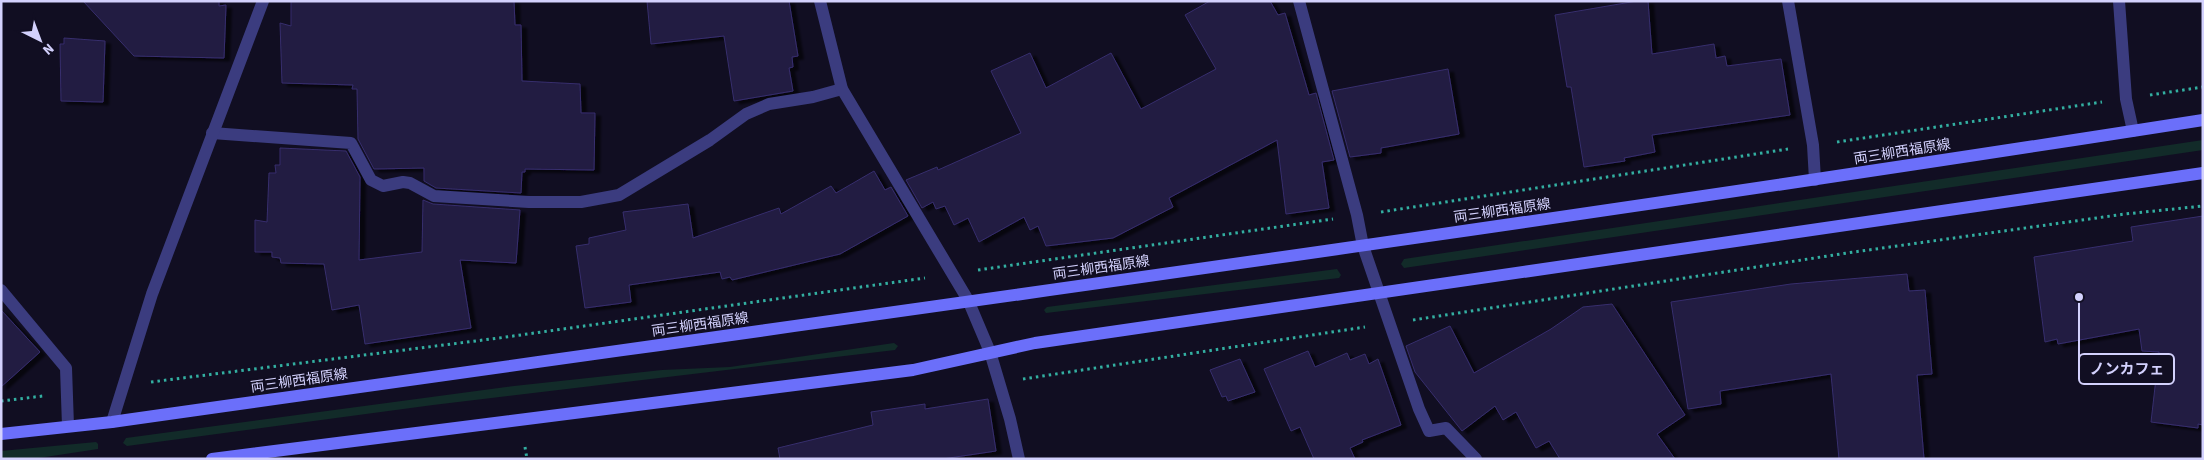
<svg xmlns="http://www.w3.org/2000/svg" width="2204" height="460" font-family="'Source Sans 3','Noto Sans JP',sans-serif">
<defs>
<filter id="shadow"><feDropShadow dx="5.5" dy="3" stdDeviation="1" flood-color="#0009"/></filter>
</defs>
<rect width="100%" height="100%" fill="#110e22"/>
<!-- green -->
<g fill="#122b29">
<polygon points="2203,140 2203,150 1404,268 1401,264 1404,259"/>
<polygon points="1337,269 1341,275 1339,278 1046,313 1044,310 1047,307"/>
<polygon points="894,343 898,346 895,350 433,405 127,446 123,443 126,438 514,386 662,370 730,367"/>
<polygon points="96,442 98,444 98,449 32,459 1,459 1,451"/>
</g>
<!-- building -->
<g fill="#211b42" stroke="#372e6d" filter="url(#shadow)">
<polygon points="83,1 219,1 219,6 226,5 224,58 134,56"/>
<polygon points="291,1 514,1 515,25 521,25 522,81 580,84 581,113 595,113 594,170 525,169 525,172 522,172 521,193 436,188 424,181 424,168 374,169 358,139 357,89 352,89 353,85 282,83 280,23 291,26"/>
<polygon points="647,1 789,1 798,56 792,57 793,67 789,68 793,91 734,101 724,36 651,44"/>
<polygon points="1210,1 1270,1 1278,15 1285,13 1309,95 1316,93 1334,160 1322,162 1329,208 1286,214 1277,140 1169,198 1173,207 1113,238 1046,246 1038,226 1030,230 1024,217 979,242 968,218 954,225 945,206 936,209 933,202 922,208 906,180 937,167 938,170 1021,133 991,71 1030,53 1046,88 1111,53 1141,109 1216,69 1185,15"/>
<polygon points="1637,1 1648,1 1652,54 1714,44 1716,58 1725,56 1727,66 1781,59 1790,115 1652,135 1655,152 1624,158 1625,161 1584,167 1571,87 1567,87 1555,15"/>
<polygon points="64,38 105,41 103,102 61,101 60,44 64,44"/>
<polygon points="1448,69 1459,134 1381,148 1381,153 1350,157 1332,91"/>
<polygon points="280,148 346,151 360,177 359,260 422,252 423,200 433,204 520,210 516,263 460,260 471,328 365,344 359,305 332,310 324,264 281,263 280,258 272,257 272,252 255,252 255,220 267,222 269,173 276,173 275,165 280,165"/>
<polygon points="874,171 885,190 891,187 908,216 840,254 732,280 730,277 722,279 720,272 629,285 631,302 585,308 576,246 589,244 589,238 626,230 623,212 688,204 693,238 779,208 781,214 831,186 836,193"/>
<polygon points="2203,216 2203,425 2198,424 2198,428 2151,422 2159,352 2142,351 2139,329 2058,344 2057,339 2045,342 2034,257 2133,241 2131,227"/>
<polygon points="1907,274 1909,291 1925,290 1932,374 1917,375 1924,459 1839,459 1831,374 1720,391 1721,404 1688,409 1671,302 1791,284"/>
<polygon points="1612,304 1685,415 1657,434 1675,459 1560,459 1549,441 1536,448 1516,412 1503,420 1495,406 1462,431 1415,372 1406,346 1450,326 1474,373 1551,329 1583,307"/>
<polygon points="1,310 40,352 1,387"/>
<polygon points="1308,351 1315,367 1347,353 1350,360 1365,354 1369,364 1378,359 1401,425 1362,440 1363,442 1350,448 1355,459 1314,459 1300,427 1291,431 1264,369"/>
<polygon points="1240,359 1255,392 1228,401 1226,396 1222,397 1210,370"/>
<polygon points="988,399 996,451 942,459 780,459 778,448 873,425 871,412 925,404 925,409"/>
</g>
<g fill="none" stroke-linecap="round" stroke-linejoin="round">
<!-- path -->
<g stroke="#33afa1" stroke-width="3" stroke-dasharray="2.5 4" stroke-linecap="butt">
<polyline points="2150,95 2203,87"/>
<polyline points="1837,142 2102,102"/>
<polyline points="1381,212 1788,149"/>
<polyline points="978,270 1333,219"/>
<polyline points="1413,320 1847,253 2125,214 2203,206"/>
<polyline points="1023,379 1365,327"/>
<polyline points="151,382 499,338 925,278"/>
<polyline points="1,401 43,396"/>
<polyline points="525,447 527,459"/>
</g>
<!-- lane -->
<g stroke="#3b3c7f" stroke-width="12">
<polyline points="2119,1 2126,99 2133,131"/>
<polyline points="212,133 351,143 371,180 383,186 403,182 410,183 434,196 529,202 581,202 619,195 710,140 746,114 769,104 813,97 842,89"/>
<polyline points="1,290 66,368 68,426"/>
</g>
<!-- street -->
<g stroke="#3b3c7f" stroke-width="12">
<polyline points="820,1 842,89 968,300 990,352 1010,419 1019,459"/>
<polyline points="1299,1 1357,215 1363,246 1419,409 1429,431 1446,428 1476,459"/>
<polyline points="1788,1 1813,145 1815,180"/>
<polyline points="112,422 152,294 263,1"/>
</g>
<!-- secondary -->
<g stroke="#6b6ffa" stroke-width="12">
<path d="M1 434 112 422C810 323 1507 229 2203 120"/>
<polyline points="212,459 913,370 1035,343 2203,173"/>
</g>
</g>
<g text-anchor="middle" stroke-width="4" stroke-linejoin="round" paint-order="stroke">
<!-- street labels -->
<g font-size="14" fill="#d3d1fd" stroke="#110e22">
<text transform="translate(1902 151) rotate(-9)" y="5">両三柳西福原線</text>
<text transform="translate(1502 210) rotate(-8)" y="5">両三柳西福原線</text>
<text transform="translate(1101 267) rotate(-8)" y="5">両三柳西福原線</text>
<text transform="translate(700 324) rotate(-8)" y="5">両三柳西福原線</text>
<text transform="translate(299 380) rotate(-8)" y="5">両三柳西福原線</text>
</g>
</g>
<!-- callouts -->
<path fill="none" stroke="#d3d1fd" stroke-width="2" d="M2079 297L2079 369"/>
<circle fill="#d3d1fd" stroke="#110e22" stroke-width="2" cx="2079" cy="297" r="5"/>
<rect fill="#110e22" stroke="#d3d1fd" stroke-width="2" x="2079" y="354" width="95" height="30" rx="5"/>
<g font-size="15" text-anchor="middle" font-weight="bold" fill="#d3d1fd">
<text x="2127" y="374">ノンカフェ</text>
</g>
<!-- border -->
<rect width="2204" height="460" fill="none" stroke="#d3d1fd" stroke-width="5"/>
<!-- north arrow -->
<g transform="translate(40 40) rotate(138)" stroke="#110e22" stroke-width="4" paint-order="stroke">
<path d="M0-4L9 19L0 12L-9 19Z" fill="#d3d1fd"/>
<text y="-8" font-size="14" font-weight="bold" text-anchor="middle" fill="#d3d1fd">N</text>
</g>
</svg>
